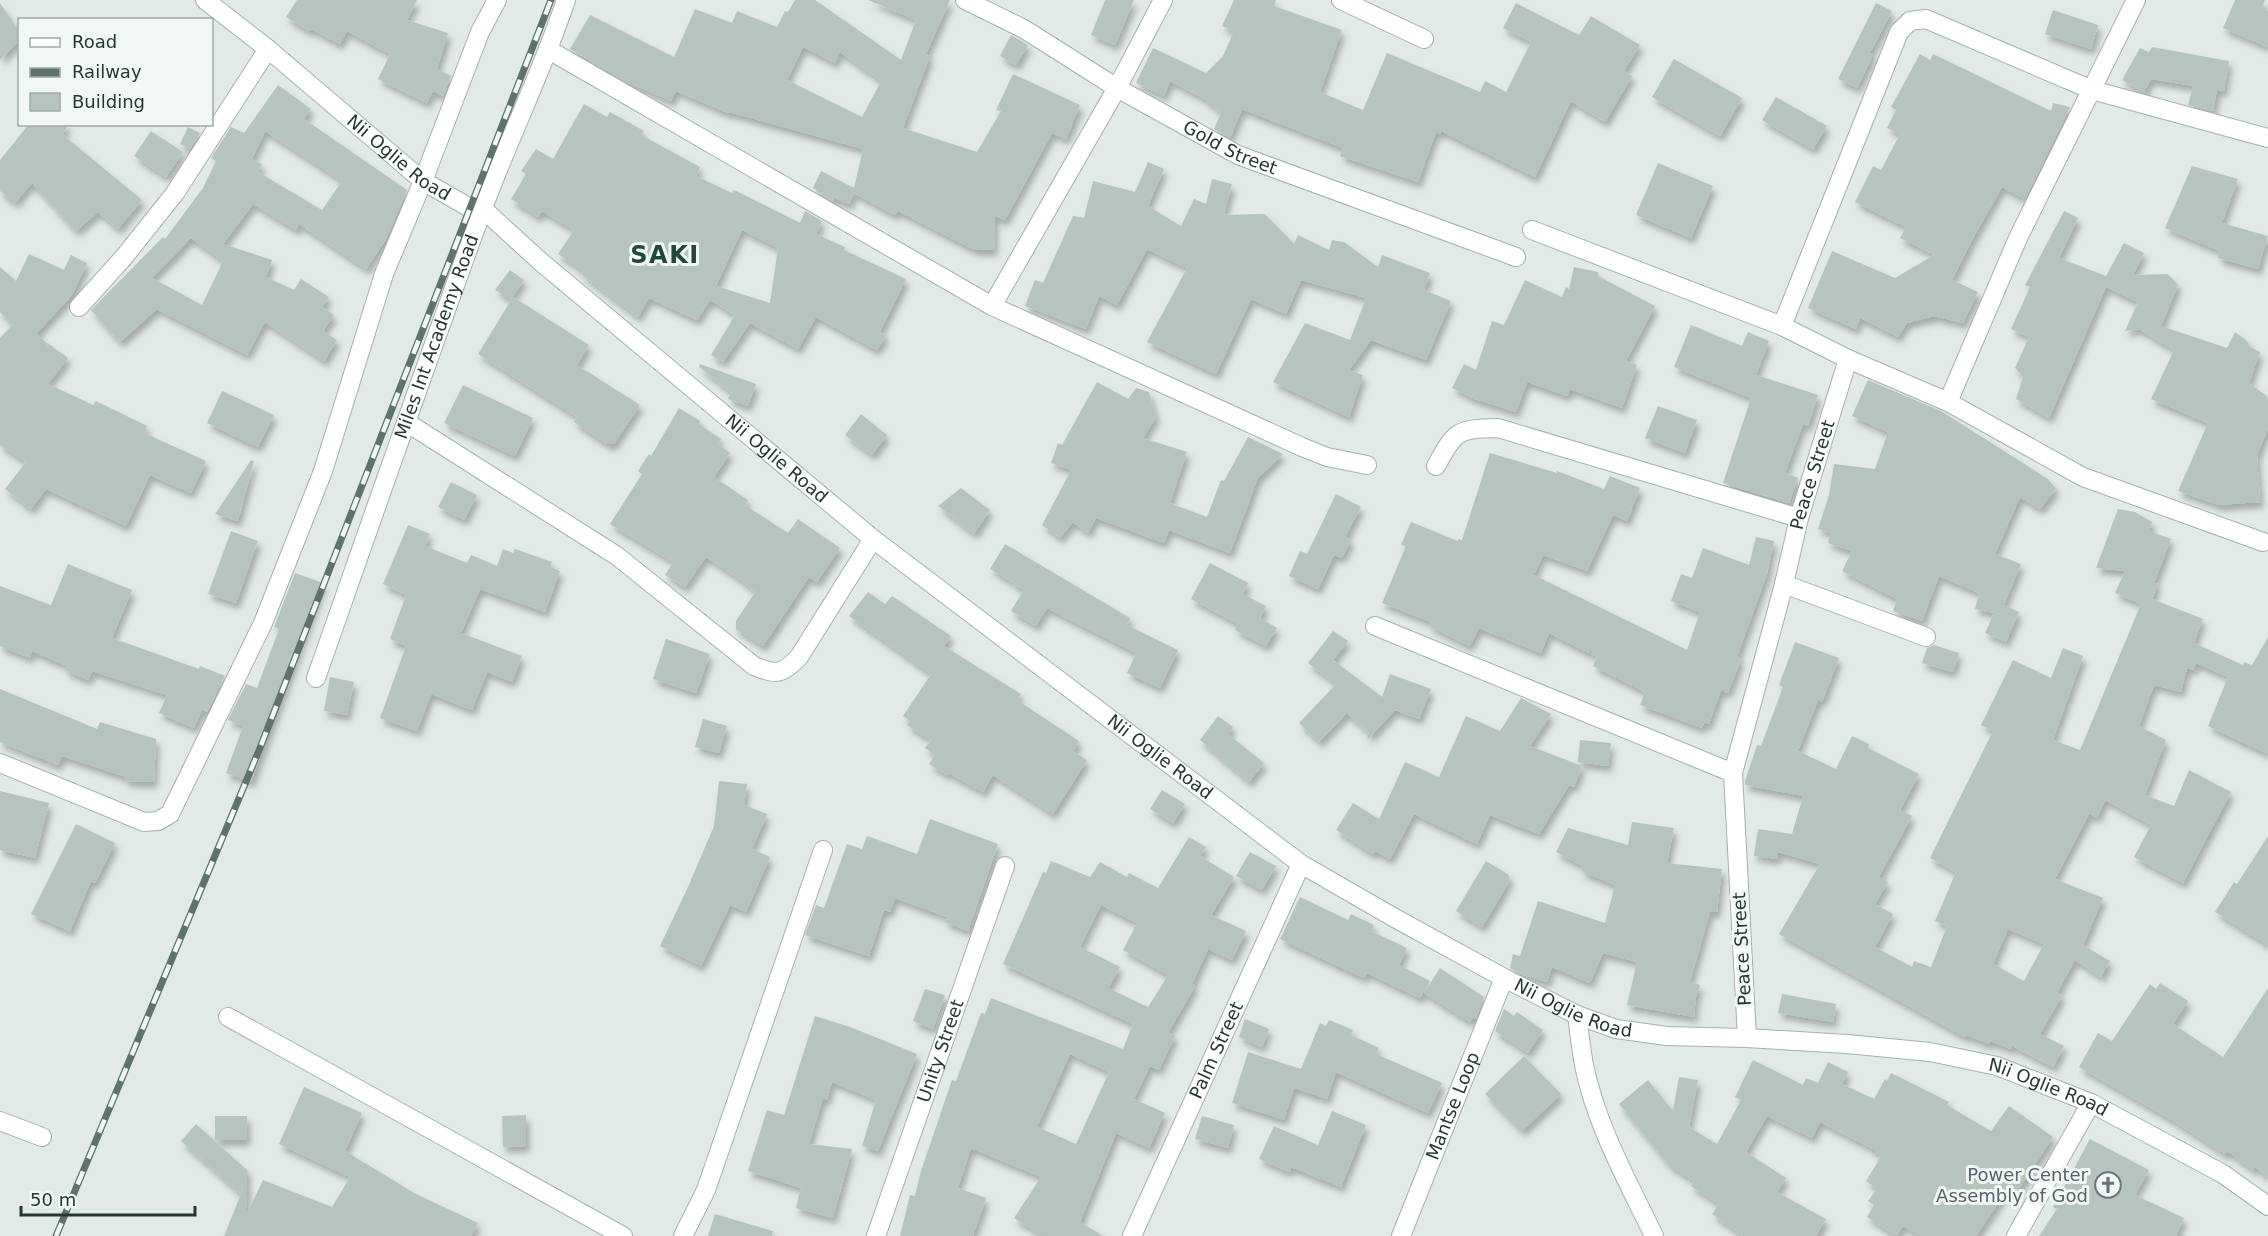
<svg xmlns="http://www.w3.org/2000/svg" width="2268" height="1236" font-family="'DejaVu Sans',sans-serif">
<defs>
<filter id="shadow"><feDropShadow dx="3.5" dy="6" stdDeviation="3" flood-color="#0004"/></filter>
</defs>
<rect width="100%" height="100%" fill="#e1eae5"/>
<!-- building -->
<g fill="#b6c4be" fill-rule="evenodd" filter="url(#shadow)">
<polygon points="297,0 417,0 407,20 448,33 437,69 451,76 443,96 433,91 427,103 378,79 390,54 347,31 340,44 311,29 309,31 286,17"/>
<path d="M795 0H815L901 60 916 20 868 0H950L926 54 930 56 903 128 977 152 1001 111 996 110 1013 74 1080 105 1066 139 1052 133 1005 220 995 216 994 250H975L898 211 895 215 854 193 849 204 834 198 833 201 816 191V189L813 188 821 171 854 188 863 149 729 112 728 113 676 91 671 101 627 82 570 49 590 15 674 57 695 9 732 23 737 11 777 27 785 11 788 12ZM803 47 835 63 840 52 881 81 862 117 787 80Z"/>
<polygon points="1105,0 1134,0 1115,45 1091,35"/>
<polygon points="1234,0 1276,0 1274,6 1342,30 1320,92 1363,110 1387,53 1480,92 1485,81 1506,92 1531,42 1503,28 1516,3 1579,35 1591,16 1640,45 1624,71 1632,76 1605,122 1571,101 1535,177 1441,131 1440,134 1436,132 1418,182 1340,156 1343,148 1242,109 1230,138 1214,129 1221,113 1205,99 1170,81 1164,96 1136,83 1153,48 1206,73 1223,56 1234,31 1222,26"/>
<polygon points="2235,0 2265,0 2262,8 2268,11 2268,47 2223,28"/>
<polygon points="0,3 20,32 20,40 0,60"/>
<polygon points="1876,3 1892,11 1870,53 1873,55 1857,88 1838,79"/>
<polygon points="2053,10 2098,25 2091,49 2045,34"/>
<polygon points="1011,35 1028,45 1016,65 1000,56"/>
<polygon points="2152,47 2229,61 2224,91 2217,90 2213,111 2188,105 2193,86 2151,79 2144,92 2122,80 2140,48 2149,52"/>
<polygon points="1920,54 1930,60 1933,54 2051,111 2053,103 2070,107 2025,199 2002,187 1972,240 1952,280 1978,292 1963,323 1934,316 1907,323 1898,337 1860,318 1856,329 1808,308 1832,251 1895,278 1934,255 1900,238 1906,227 1855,202 1873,166 1881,170 1900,134 1887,128 1896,110 1891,107"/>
<polygon points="1674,59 1742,98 1720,136 1652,97"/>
<path d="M278 85 311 109 304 119 407 190 386 239 366 269 299 224 296 230 253 204 223 244 272 260 266 277 294 290 301 279 329 297 322 307 334 315 323 331 337 340 324 361 265 322 247 355 157 309 120 342 91 310 163 237 165 239 203 188 216 161 211 158 231 127 244 133ZM265 131 342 181 322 210 258 172 262 164 252 159ZM191 238 223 261 202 305 152 278Z"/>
<polygon points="1776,97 1827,126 1813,149 1762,120"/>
<path d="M584 104 607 117 610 112 644 131 641 135 700 167 696 176 732 193 734 190 800 223 805 211 822 221 816 234 845 247 844 250 906 279 880 332 886 335 877 350 816 317 798 349 750 323 723 362 711 355 735 315 710 300 697 320 649 298 638 317 581 274 584 271 558 254 574 230 542 211 538 217 511 199 526 174 521 171 536 149 553 159ZM742 230 778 248 770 303 716 286Z"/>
<polygon points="29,124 69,124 62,134 142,200 118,229 98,212 76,231 32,183 15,203 0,191 0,160"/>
<polygon points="188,127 200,133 190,149 180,144"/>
<polygon points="151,131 183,152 166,177 134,156"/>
<polygon points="1148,162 1164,169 1148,206 1181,226 1194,199 1206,204 1212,179 1232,184 1224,215 1265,214 1294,244 1298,235 1329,250 1332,240 1344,242 1378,267 1382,255 1430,273 1424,290 1451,301 1426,360 1371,340 1349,370 1363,375 1349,417 1273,382 1305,323 1350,340 1366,298 1301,280 1286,314 1251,299 1216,374 1147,342 1187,268 1147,249 1117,305 1099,296 1086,329 1025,306 1035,280 1043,283 1073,216 1084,218 1093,181 1135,192"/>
<polygon points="1658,163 1713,186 1691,238 1636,215"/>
<polygon points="2192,166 2238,179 2222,223 2268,236 2258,269 2218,258 2220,251 2165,228"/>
<polygon points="2064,211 2078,218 2059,258 2106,276 2124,243 2144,253 2133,275 2168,274 2178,285 2161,326 2227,348 2235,332 2247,341 2250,347 2260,352 2249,383 2268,397 2268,428 2257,455 2260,502 2219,505 2178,491 2208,423 2151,399 2174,350 2139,329 2125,331 2138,302 2106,287 2049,418 2016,399 2023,377 2015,368 2029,337 2011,329 2030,287 2025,285"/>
<polygon points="29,254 64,270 71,255 87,263 72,295 36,334 48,344 46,347 49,344 68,358 48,384 93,405 96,401 147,426 144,433 206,461 191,493 150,475 126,526 46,489 31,509 5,489 26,462 0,445 0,338 13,324 0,312 0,267 16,281"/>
<polygon points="1574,267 1598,272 1598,276 1655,306 1626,361 1637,365 1622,408 1570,389 1567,396 1527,382 1516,412 1475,399 1452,388 1464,364 1476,370 1492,321 1504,325 1525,280 1562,297 1566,287 1569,289"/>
<polygon points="510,270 524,280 511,299 495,290"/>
<polygon points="513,297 589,345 577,365 640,405 614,444 607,444 574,422 577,417 478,354"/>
<polygon points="1691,325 1742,346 1748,332 1769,341 1756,375 1818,395 1808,426 1803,424 1785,473 1798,478 1789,503 1723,483 1751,398 1674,367"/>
<polygon points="700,364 756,384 748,406 728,399 731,392 699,367"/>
<polygon points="1868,380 1941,411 2048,479 2056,489 2040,509 2020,497 1995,554 2021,564 2004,605 2019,612 2006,642 1985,633 1994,613 1975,609 1979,593 1939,576 1922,621 1893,611 1897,599 1842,571 1852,551 1828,543 1831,533 1818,529 1829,495 1834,464 1875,469 1888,432 1852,416"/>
<polygon points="1097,382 1128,399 1136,388 1149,392 1156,417 1143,438 1187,452 1170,503 1207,517 1221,480 1224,481 1248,437 1283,454 1258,478 1230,553 1169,530 1164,543 1096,518 1088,533 1073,522 1060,538 1042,525 1071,470 1051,463 1058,443 1062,445"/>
<polygon points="463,385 533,418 515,456 444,423"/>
<polygon points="222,391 274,415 258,447 207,423"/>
<polygon points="1658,406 1697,420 1685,453 1645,438"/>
<polygon points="679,408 700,421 699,424 721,439 718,444 730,453 714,477 748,500 745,505 788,533 798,519 840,548 817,582 809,577 763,646 736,629 736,621 755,592 741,580 706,557 685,587 665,575 673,562 610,524 642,474 638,471 649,454 651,456"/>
<polygon points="861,414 887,435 872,455 845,435"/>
<polygon points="1490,453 1557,473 1557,471 1604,489 1610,476 1640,488 1627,521 1613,515 1587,571 1543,555 1534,575 1687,650 1700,612 1671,601 1681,574 1692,578 1703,548 1749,565 1756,537 1774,541 1767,574 1737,657 1741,659 1728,693 1721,690 1709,724 1705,722 1702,728 1640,705 1645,692 1593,666 1597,657 1591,654 1591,649 1589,653 1549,633 1541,653 1479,628 1470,646 1429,626 1431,622 1382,603 1406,546 1401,545 1411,522 1458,541 1458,539 1462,540"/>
<polygon points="251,460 254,461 238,521 215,514"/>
<polygon points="451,482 477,495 464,520 438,507"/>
<polygon points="961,488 990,510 974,534 938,506"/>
<polygon points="1336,494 1361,507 1345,537 1351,540 1342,558 1334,555 1318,589 1289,576 1300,551 1307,554"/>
<path d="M2118 509 2135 512 2152 522 2149 531 2171 539 2154 583 2158 584 2152 599 2203 619 2194 643 2243 665 2244 662 2252 665 2268 637V754L2208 726 2228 677 2196 663 2193 670 2187 668 2181 692 2154 685 2139 726 2166 740 2145 795 2174 806 2189 770 2231 792 2183 883 2134 857 2151 825 2105 800 2097 818 2089 814 2055 879 2103 898 2083 945 2110 961 2101 977 2075 960 2057 993 2062 996 2040 1034 2064 1046 2053 1067 2012 1046 2011 1049 1990 1041 1989 1044 1966 1035 1965 1037 1779 934 1820 864 1778 852 1777 859 1754 856 1758 829 1792 834 1803 796 1745 785V781L1757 745 1761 746 1783 687 1779 685 1795 642 1839 658 1822 702 1818 700 1798 751 1836 769 1852 736 1869 744 1868 748 1919 774 1900 810 1912 816 1879 877 1888 882 1875 904 1893 914 1875 947 1912 967 1914 961 1931 967 1947 926 1935 921 1956 872 1930 858 1993 731 1981 725 2013 660 2051 678 2063 648 2083 656 2053 740 2080 750 2141 604 2115 593 2125 571 2096 568ZM2008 929 2044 944 2024 981 1993 964Z"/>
<polygon points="408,525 430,534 425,546 467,563 471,555 497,566 503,549 513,553 515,549 552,562 550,567 560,571 545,612 480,589 461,633 522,656 512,682 487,672 472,710 431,694 417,731 380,718 406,646 390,639 406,595 383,584"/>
<polygon points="231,531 258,541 236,603 208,594"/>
<polygon points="1005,544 1130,618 1127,625 1178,650 1160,688 1127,673 1136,653 1047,608 1036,626 1011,611 1024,589 1013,585 1014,583 990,569"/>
<polygon points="1210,563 1248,583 1243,594 1266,606 1260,618 1277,628 1266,646 1235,630 1238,624 1191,599"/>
<polygon points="68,564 132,590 112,638 199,669 200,666 225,676 207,712 202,710 194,728 159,713 167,695 92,671 88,680 65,670 67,666 32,651 30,658 0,646 0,586 51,605"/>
<polygon points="295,573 323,583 251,782 226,773 243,726 228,720 246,684 257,688 279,629 274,627"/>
<polygon points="868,592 885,604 892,596 951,636 944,646 1021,694 1017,700 1079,741 1073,751 1087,760 1053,814 993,775 983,792 948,773 947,775 929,764 935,755 925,748 931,740 907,725 910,721 903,716 931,674 849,616"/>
<polygon points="1333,631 1348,641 1333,660 1382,697 1390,674 1431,689 1419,719 1395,710 1367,740 1369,733 1347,713 1319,742 1299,723 1336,684 1308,663"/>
<polygon points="666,639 710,654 696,693 653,679"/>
<polygon points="1934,645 1959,653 1953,672 1922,663 1927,648"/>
<polygon points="330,677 354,682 347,715 324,711"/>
<polygon points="0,689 97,729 100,722 156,739 154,782 125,781 126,777 62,756 58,765 0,742"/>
<polygon points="1521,698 1551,714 1530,746 1582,766 1574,787 1569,785 1539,834 1490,815 1477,844 1414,814 1390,859 1375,851 1373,854 1336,830 1353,803 1379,819 1405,762 1439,777 1466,716 1500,731"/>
<polygon points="1218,716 1233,727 1228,734 1264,763 1249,782 1200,740"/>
<polygon points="703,719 727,726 719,753 695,747"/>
<polygon points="1580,740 1611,743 1608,766 1578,762"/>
<polygon points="719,781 747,784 744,805 767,814 752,849 770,857 746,912 730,905 701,966 660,946 688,887 714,826"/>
<polygon points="1162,790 1185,804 1173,823 1150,809"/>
<polygon points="0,791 49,803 35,858 0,850"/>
<polygon points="930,819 998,844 968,931 945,922 947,917 895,898 890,912 884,910 869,956 805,935 816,905 824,908 847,844 862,849 867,836 917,854"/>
<polygon points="1632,822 1674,828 1667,863 1722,869 1717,912 1710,912 1690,982 1700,985 1696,997 1694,1017 1627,1005 1637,962 1603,953 1590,983 1552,967 1547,982 1523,975 1510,968 1513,954 1520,956 1538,901 1605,923 1615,885 1581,871 1583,866 1556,852 1568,828 1628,845"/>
<polygon points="76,824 115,843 95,883 91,881 70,931 31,914"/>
<polygon points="2268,836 2268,945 2215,912 2234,882 2237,884"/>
<path d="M1189 837 1206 847 1200 856 1234 877 1211 915 1246 931 1232 960 1208 949 1192 984 1195 986 1168 1033 1175 1036 1159 1070 1150 1066 1134 1099 1165 1113 1149 1148 1116 1133 1080 1222 1103 1236H1043L1014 1218 1041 1177 971 1148 958 1188 986 1198 973 1236H900L910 1195 915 1196 921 1171 952 1080 956 1081 981 1013 985 1014 991 998 1123 1049 1133 1024 1003 964 1043 872 1046 873 1051 861 1090 877 1100 862 1127 877 1129 873 1158 888ZM1101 905 1137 923 1123 950 1168 975 1148 1007 1108 988 1120 967 1080 947ZM1070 1054 1109 1072 1076 1144 1037 1127Z"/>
<polygon points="1250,852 1276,866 1262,890 1236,876"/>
<polygon points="1486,861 1509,875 1509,882 1482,927 1456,911"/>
<polygon points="1300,897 1348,920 1351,914 1374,925 1371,931 1407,948 1399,965 1430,981 1420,998 1367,973 1364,978 1280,939"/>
<polygon points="1440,968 1484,997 1476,1019 1473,1017 1470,1022 1424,993"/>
<polygon points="2160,983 2188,1001 2173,1024 2223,1057 2268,988 2268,1177 2255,1167 2253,1170 2227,1151 2225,1154 2172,1120 2079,1067 2098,1033 2112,1041 2150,984 2156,989"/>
<polygon points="925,989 945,995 933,1029 913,1021"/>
<polygon points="1782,994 1836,1004 1833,1022 1778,1013"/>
<polygon points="1504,1009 1514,1016 1517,1012 1543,1030 1528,1053 1495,1031"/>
<polygon points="815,1016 850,1027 917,1054 878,1151 862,1146 876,1100 832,1082 827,1100 823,1098 809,1144 852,1149 833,1218 796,1208 801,1188 748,1171 767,1110 784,1115"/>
<polygon points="1245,1019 1269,1029 1262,1047 1239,1037"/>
<polygon points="1329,1020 1353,1030 1351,1035 1379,1048 1376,1054 1442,1083 1428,1113 1336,1072 1327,1099 1294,1088 1284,1120 1232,1103 1248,1052 1301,1069 1320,1023 1326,1026"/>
<polygon points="1524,1056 1561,1094 1522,1131 1485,1094"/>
<polygon points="1753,1060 1803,1085 1806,1078 1818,1083 1828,1062 1848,1072 1842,1084 1874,1099 1885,1079 1887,1081 1891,1073 1949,1102 1947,1105 1991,1131 2009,1106 2053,1137 2017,1192 2009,1187 1976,1236 1920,1236 1903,1226 1896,1236 1867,1217 1874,1205 1868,1201 1877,1189 1866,1181 1880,1158 1875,1156 1877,1151 1820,1122 1812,1138 1767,1116 1746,1152 1786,1178 1777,1192 1826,1219 1816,1236 1743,1236 1712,1214 1719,1204 1691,1186 1694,1181 1669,1165 1619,1104 1648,1080 1673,1111 1679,1077 1698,1080 1689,1127 1717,1144 1741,1100 1735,1097"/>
<polygon points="304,1087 362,1113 345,1151 416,1194 478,1223 471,1236 224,1236 241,1194 181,1141 196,1124 247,1170 247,1213 263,1180 332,1207 350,1177 279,1144"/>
<polygon points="1332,1111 1366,1125 1341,1187 1291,1167 1289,1172 1259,1159 1274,1126 1318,1145"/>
<polygon points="526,1115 526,1146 503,1147 502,1116"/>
<rect x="215" y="1116" width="32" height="24"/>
<polygon points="1202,1116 1234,1125 1228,1148 1195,1139"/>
<polygon points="2090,1139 2149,1170 2135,1195 2184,1218 2176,1236 2039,1236 2057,1209 2053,1207"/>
<polygon points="715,1214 773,1231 772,1236 708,1236"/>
</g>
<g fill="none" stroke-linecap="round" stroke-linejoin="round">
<!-- street casing -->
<g stroke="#a4b1ab" stroke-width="20">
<g id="street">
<path id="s1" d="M965 0 1024 29 1117 88 1238 155 1516 257"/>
<polyline points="1341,0 1424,39"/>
<polyline points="549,50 992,306 1117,88 1163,0"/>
<polyline points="1532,230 1782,326 1848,359"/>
<polyline points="992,306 1302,447 1327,457 1367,465"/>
<polyline points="79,307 124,257 175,193 268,49"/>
<polyline points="1782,326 1899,32 1910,21 1926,19 2092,90 2268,138"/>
<polyline points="1948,402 2018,238 2136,0"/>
<path d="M406 422 617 556 754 666C776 675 782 675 799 657L873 539"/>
<path d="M1436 466C1456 430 1457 429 1498 428L1799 518"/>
<polyline points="1784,584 1926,637"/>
<polyline points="1375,626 1733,773"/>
<path id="s2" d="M316 678C371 522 425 366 482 211 508 140 542 72 566 0"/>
<polyline points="0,763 144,822 158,821 170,814 263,623 323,471 384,274 423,181 480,32 497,0"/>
<path d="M1577 1015C1579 1031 1581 1049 1584 1065 1596 1125 1628 1182 1654 1236"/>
<polyline points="228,1017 623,1236"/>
<path id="s3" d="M1747 1038 1733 773 1784 584 1799 518 1848 359 1948 402 2083 477 2263 542"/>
<polyline points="0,1121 42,1137"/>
<polyline points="683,1236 706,1190 823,850"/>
<path id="s4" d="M876 1236 1005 866"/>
<path id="s5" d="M1132 1236 1301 864"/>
<path id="s6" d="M1401 1236 1504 978"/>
<polyline points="2016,1236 2091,1103"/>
</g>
</g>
<!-- secondary casing -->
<g stroke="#a1b4ac" stroke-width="20">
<g id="secondary">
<path id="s7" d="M205 0 268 49 423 181 470 208 483 209 541 262 873 539 1301 864 1393 917 1504 978 1577 1015 1616 1029 1667 1036 1747 1038 1847 1044 1930 1052 1997 1066 2091 1103 2223 1174 2268 1206"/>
</g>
</g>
<!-- street -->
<use href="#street" stroke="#fff" stroke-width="18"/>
<!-- secondary -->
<use href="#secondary" stroke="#fff" stroke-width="18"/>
<!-- rail casing -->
<g stroke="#5d746c" stroke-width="7">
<polyline id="rail" points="56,1236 260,748 551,0"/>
</g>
<!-- rail -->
<use href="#rail" stroke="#f1f7f3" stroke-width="4.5" stroke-dasharray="14" stroke-linecap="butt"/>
</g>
<!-- icons -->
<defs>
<g id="church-ring" transform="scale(1.35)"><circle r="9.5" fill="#f1f7f3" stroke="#6b7280" stroke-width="1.5"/><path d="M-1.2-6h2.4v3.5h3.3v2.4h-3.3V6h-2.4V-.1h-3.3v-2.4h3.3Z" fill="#6b7280"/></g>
</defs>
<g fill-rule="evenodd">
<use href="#church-ring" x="2108" y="1185"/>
</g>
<g text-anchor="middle" stroke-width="6" stroke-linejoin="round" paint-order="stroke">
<!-- street labels -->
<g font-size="18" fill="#233931" stroke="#f1f7f3">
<text dy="6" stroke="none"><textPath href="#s1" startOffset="304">Gold Street</textPath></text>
<text dy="6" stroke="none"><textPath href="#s7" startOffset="250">Nii Oglie Road</textPath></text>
<text dy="6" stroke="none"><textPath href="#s2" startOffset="362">Miles Int Academy Road</textPath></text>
<text dy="6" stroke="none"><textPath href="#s7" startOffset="736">Nii Oglie Road</textPath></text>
<text dy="6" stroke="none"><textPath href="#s3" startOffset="574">Peace Street</textPath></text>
<text dy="6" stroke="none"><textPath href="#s7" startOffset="1222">Nii Oglie Road</textPath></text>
<text transform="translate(1742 949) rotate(-93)" y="6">Peace Street</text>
<text dy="6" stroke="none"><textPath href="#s7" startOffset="1708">Nii Oglie Road</textPath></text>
<text dy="6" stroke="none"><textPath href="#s5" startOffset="204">Palm Street</textPath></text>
<text dy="6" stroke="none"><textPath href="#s4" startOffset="196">Unity Street</textPath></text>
<text dy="6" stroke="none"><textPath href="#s7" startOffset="2194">Nii Oglie Road</textPath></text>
<text dy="6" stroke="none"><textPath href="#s6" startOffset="140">Mantse Loop</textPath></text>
</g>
<!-- worship labels -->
<g font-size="18" fill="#5b616d" stroke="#f1f7f3" text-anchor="end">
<text x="2088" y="1181">Power Center<tspan x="2088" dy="21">Assembly of God</tspan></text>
</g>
<!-- district labels -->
<g font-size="24" font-weight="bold" letter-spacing="1.5" fill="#21483c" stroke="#f1f7f3">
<text x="665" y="263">SAKI</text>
</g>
</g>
<!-- legend -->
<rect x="18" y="18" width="195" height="108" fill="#f1f7f3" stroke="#9faba5" stroke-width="1.5"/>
<rect x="30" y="38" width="30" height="9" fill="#ffffff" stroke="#9faba5" stroke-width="1.5"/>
<text x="72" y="48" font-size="18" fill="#233931">Road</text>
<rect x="30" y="68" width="30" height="9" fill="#5d746c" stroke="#9faba5" stroke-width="1.5"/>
<text x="72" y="78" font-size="18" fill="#233931">Railway</text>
<rect x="30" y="93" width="30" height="18" fill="#b6c4be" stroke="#9faba5" stroke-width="1.5"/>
<text x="72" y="108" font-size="18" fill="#233931">Building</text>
<!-- scale -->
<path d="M21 1206v9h174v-9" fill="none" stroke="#233931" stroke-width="3"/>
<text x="30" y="1206" font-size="18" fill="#233931" stroke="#f1f7f3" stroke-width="4.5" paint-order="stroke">50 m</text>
</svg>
